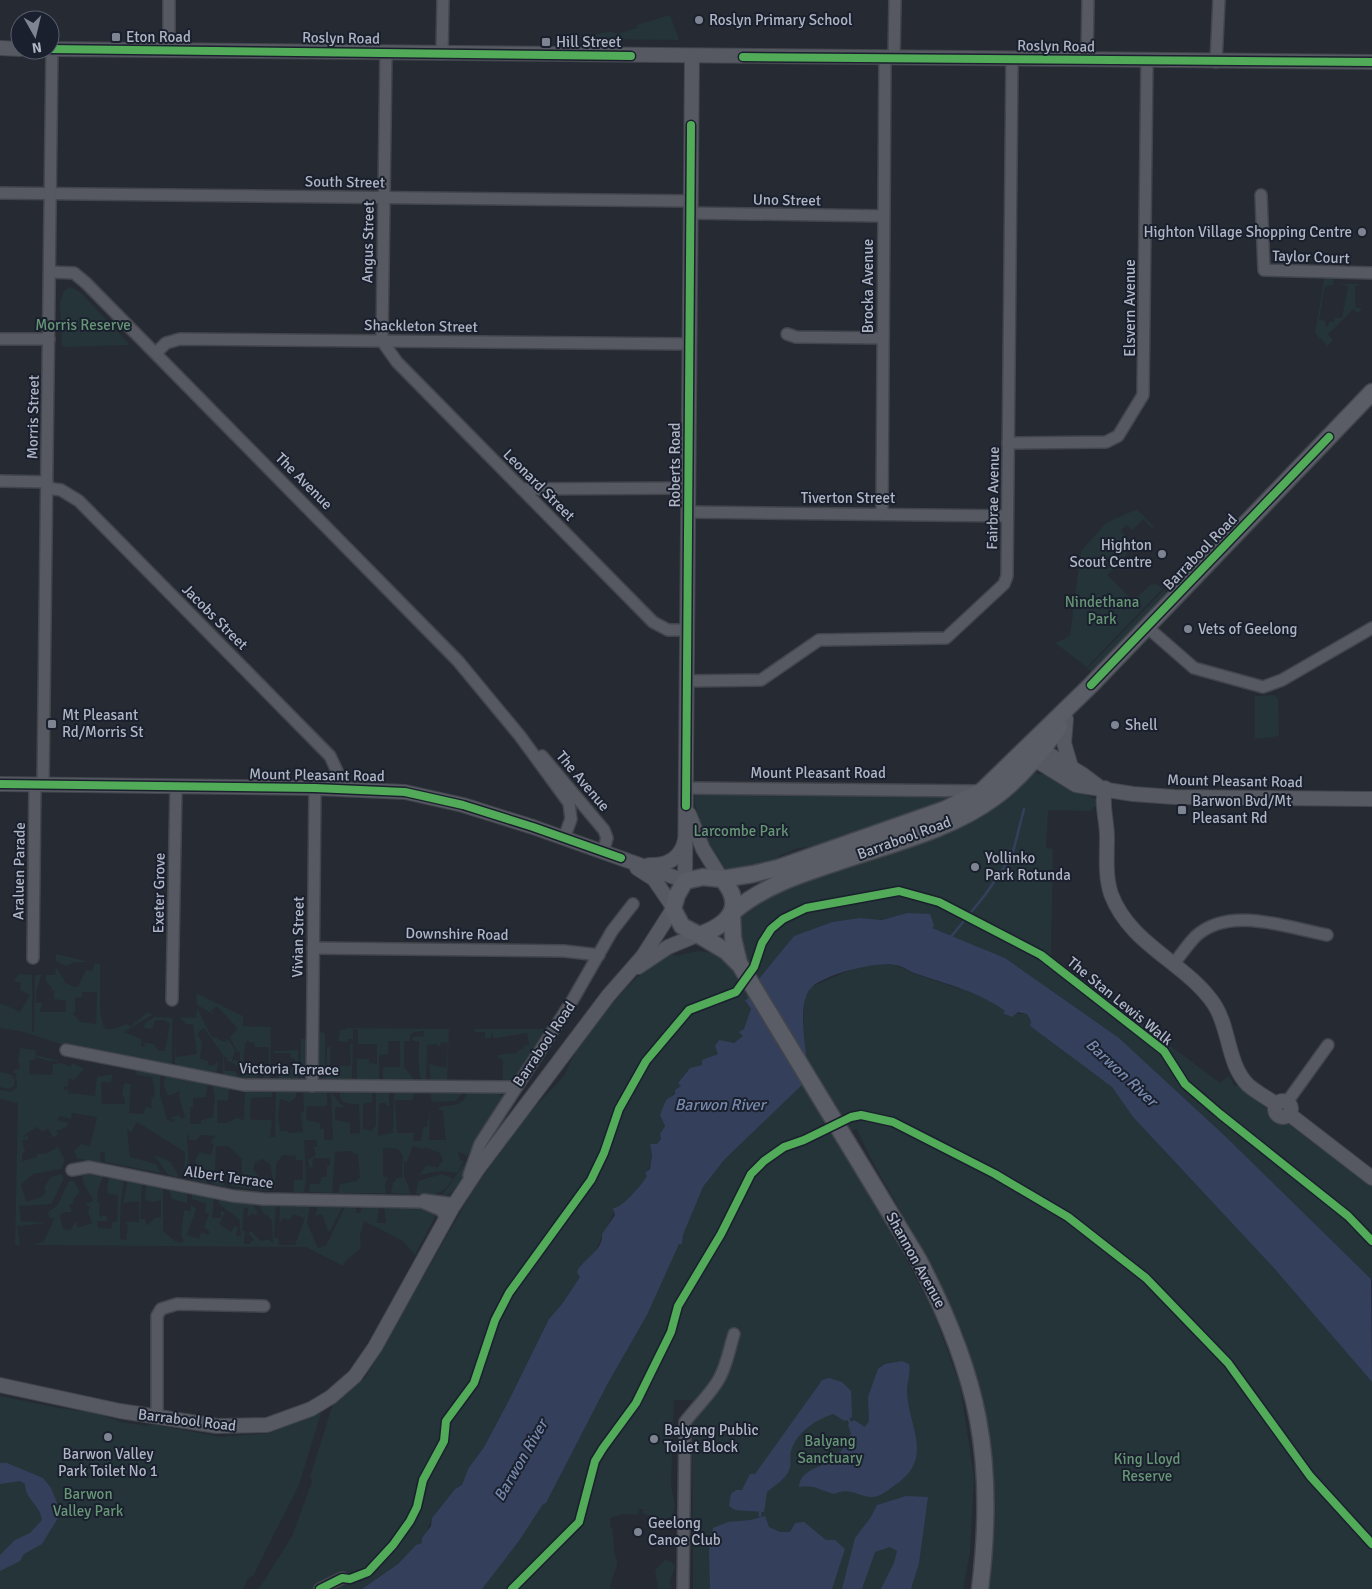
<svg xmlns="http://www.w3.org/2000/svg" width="1372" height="1589" font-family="Signika,sans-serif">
<rect width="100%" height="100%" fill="#262a33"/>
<!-- green -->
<g fill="#243439" fill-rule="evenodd">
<path d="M670 15 679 40 592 39V36C602 33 608 30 618 34L637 28V25Z"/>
<polygon points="1325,275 1331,275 1331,278 1334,279 1333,285 1325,286 1324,289 1319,320 1325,321 1325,326 1328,327 1329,322 1334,322 1335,318 1342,318 1348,286 1339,284 1361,284 1355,286 1355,307 1362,309 1358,313 1353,309 1328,334 1333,340 1328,346 1315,333"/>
<polygon points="70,287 80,292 130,345 62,347 60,302 64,291"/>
<polygon points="1137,509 1154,527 1152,528 1143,519 1132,530 1126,525 1121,531 1130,543 1125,558 1107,575 1133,601 1150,585 1156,584 1162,589 1087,667 1055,643 1070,636 1081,551 1106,523"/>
<polygon points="1214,539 1215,543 1172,587 1169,585"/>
<polygon points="1164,590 1167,593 1092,671 1087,669"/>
<polygon points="1274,695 1278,699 1279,736 1255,739 1255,696"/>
<polygon points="1034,773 1046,775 1101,802 1090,811 1048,810 1046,848 1053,849 1051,956 1220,1083 1229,1076 1234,1086 1248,1084 1276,1104 1289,1104 1291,1109 1372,1178 1372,1280 1225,1136 1119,1038 1005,958 931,928 907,913 882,920 860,918 832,922 794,936 758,980 740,965 733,912"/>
<path d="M697 794 951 796 950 800 821 846 798 848 781 855 768 864 726 869C705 852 698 823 694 797Z"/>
<path d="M698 951C729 953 734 972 749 997L745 1002 751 1009 743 1036 734 1043 723 1041 718 1054 703 1060 702 1065 690 1068 678 1083 681 1086 669 1099 661 1115 665 1126 660 1134 661 1139 657 1144H650L652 1155 647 1176 627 1202 616 1208 593 1256 580 1265V1277L562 1304 549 1319 508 1402 484 1447 468 1469 462 1485 455 1489 432 1518 422 1543 416 1545 398 1564 362 1589H259L292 1536 312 1482 310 1477 334 1401 365 1378 472 1192 523 1120 564 1076 580 1042 603 1014 631 983 656 961 670 953 676 956Z"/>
<polygon points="56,954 86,961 85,962 74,962 66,966 56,961"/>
<path d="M95 963 100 964V1013L104 1028 109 1030 127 1024 130 1027 148 1012 152 1015 124 1032 141 1039V1046L145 1047 144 1043 154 1044 158 1051H165L170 1024 165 1020H155L152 1029 144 1028 145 1023 155 1017 172 1018V1064L175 1067 61 1044 21 1031 0 1028V1004L5 1005 20 1012 30 995 20 990 21 983 13 981 19 974 32 975V1031L34 1032 35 975H41L36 992V1003H42L40 1012H66V1001L54 999V991L50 990 52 988 46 981V975H55L56 967 66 983 74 987H78L86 970 92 971ZM82 992H97L96 1024 80 1022 73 1013 75 1012V998L82 997Z"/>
<polygon points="873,964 896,965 912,973 985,997 1005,1011 1003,1013 1027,1014 1031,1021 1030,1026 1112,1087 1133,1117 1273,1267 1372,1382 1372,1589 985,1589 990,1467 980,1386 962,1331 922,1249 870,1157 857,1129 843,1134 807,1061 803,1026 805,998 811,987 855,968"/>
<path d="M196 993 243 1016V1026L271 1027 270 1081H262L269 1065V1047H255L254 1043 247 1041 245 1043 242 1074H244V1068H258L257 1081H244C239 1069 240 1064 227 1061V1057H224L225 1071H235L238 1078 223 1076V1055L204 1028 197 1034 202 1042 200 1059 208 1061V1065L214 1066 216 1062 218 1063 216 1076 178 1068 175 1063V1037L176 1057 197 1054 193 1024H186L180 1017 196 1018 197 1008 211 1036 224 1042 228 1039 235 1050 232 1061H240V1052L237 1051 230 1037 238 1029 217 1006 211 1011 215 1015 197 1005Z"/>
<polygon points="548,1025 550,1026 516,1079 503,1083 503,1060 498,1057 498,1055 517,1053 518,1050 524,1049 524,1046 529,1045 527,1033 496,1038 493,1037 492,1032 491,1038 485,1038 485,1032 475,1032 475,1029 545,1029"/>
<path d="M346 1028 449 1029 447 1082H431L429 1064 446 1068 448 1043 441 1042 440 1047 437 1044 427 1045 426 1081H422C417 1070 419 1055 419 1041H413L412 1037 424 1036V1031L414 1032 410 1035V1041H404V1067L416 1082H383V1067H400V1041H388V1054L379 1055V1082H357V1059H369V1063L377 1064V1044H358V1029H353V1039H348V1042L338 1041 340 1030H346Z"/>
<polygon points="318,1032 325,1033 325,1080 317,1070"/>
<polygon points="301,1039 308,1039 306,1074 300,1079"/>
<polygon points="353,1043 352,1082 326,1080 327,1047 330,1047 330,1066 351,1066 350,1044"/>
<path d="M20 1048 59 1054 36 1051 35 1055 60 1061H49L35 1057V1060H30L29 1074 52 1075 53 1064 62 1063 70 1067 72 1063 84 1069 74 1080 68 1078V1086L64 1087V1090H68V1093L95 1096 97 1077 113 1074 111 1082H101L102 1104H125V1098L122 1096 124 1083 131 1084 129 1113 144 1114 145 1107 152 1108 151 1099 155 1095 152 1077 137 1075 135 1069 160 1074V1095L167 1120 174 1122 175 1120 169 1118 179 1115 181 1119 185 1117 179 1096 180 1091 168 1096 164 1086 165 1074 208 1083 206 1097 193 1098V1107H190V1124H201V1120L213 1117 215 1097 212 1084 229 1088 228 1101 217 1100V1123H226L237 1118 244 1120 245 1090 272 1091V1097L251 1098 250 1117 252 1120H272L270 1137H275L276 1091 296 1090V1097L290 1102 280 1099 278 1117 280 1131H287L288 1133 303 1132 301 1112H304L303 1090 327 1091V1106H307L306 1120 320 1123V1129L324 1128V1140H333L331 1091 340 1104 346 1107H335V1120L350 1123V1134L360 1133 359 1104C351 1103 338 1106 340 1091H372V1102L363 1104V1129L369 1130V1132L376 1126V1091H389V1106H386V1103H379L378 1136 393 1133 394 1092 414 1091 413 1100H395L397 1133H414L413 1141H421L423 1127H427L430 1110 429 1140H446L443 1110H438L440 1107C453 1104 464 1107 467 1092H497L501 1095 503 1100 467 1156 458 1151 460 1160 464 1161 457 1173 440 1171 419 1175 426 1166 436 1167 437 1169 443 1160 440 1153 424 1147 423 1149 413 1146 407 1162 404 1161V1175L411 1194 391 1193 393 1182 396 1181V1178H402L403 1156 398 1149 383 1148V1177L388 1178 385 1184 386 1193H338L340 1184 357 1181 360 1177 358 1155 350 1151 335 1152 332 1193 309 1192 310 1184H319L322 1177H327V1166L330 1165V1158H313L312 1167H310L308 1160 316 1155 313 1147H317V1140H304L306 1178 304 1192H294V1180H302L303 1178V1160H296V1156L282 1155 276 1165 275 1191 270 1164 262 1159 255 1162 253 1169 259 1177 267 1176 269 1191 231 1186 227 1174 242 1175V1159L228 1146H216L215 1170 226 1187 214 1184 196 1164 195 1160 200 1152 211 1155 214 1144 210 1143 215 1136 200 1135 197 1140H189V1134L187 1136 189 1164 208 1183 192 1180 191 1173 184 1175 185 1152 137 1122 131 1132 127 1129 130 1157 156 1164 161 1173 105 1162V1152H100L101 1163 77 1158 74 1151 81 1144 90 1146 97 1117 72 1113 71 1119 60 1116 57 1120 68 1123 67 1127 56 1131 58 1134 53 1138 48 1128 43 1132 37 1127 23 1136 24 1138 27 1135 29 1139 22 1141 25 1151 22 1154V1161L37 1157V1154H45L58 1147 65 1160 61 1169 33 1174 21 1184 26 1202 42 1197 46 1192 44 1187 51 1177 61 1174 64 1178 51 1204 19 1206 21 1221 48 1223 17 1226 20 1245H15L18 1103 0 1099V1090L11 1092 17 1087 16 1074 14 1072V1069H19L20 1063 18 1062Z"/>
<polygon points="298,1050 298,1080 278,1081 278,1073 291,1069 291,1063 295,1063 295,1059 291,1058 290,1053 274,1053 274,1051"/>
<polygon points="0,1072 13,1075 12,1079 15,1076 14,1086 9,1089 0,1087"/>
<path d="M802 1085 884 1217 933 1311 960 1385 974 1477 970 1552 963 1589H693L692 1400H674L671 1485 675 1505 673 1515 667 1522 642 1513 644 1509H639L638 1515 624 1514 610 1518V1528L612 1527 615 1558 617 1559C618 1572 610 1578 610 1589H482L519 1541 543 1504 546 1503 608 1383 647 1315 679 1243 682 1244 683 1235 703 1187 724 1160Z"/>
<polygon points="431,1091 461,1091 461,1095 455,1101 434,1102 430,1098"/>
<polygon points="154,1155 171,1162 179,1177 168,1175"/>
<path d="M466 1161 470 1164C462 1176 456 1195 441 1197Z"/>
<path d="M91 1171 104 1174 98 1190 97 1202 100 1203 99 1217 107 1215V1221H97L98 1228 111 1229 112 1222H117L118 1195 109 1194 107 1191 109 1175 124 1178C120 1201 120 1217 120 1239L126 1240 128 1225 125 1222H139V1201L123 1203 128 1180 142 1182 140 1219H145L146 1225 149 1224 155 1218H161V1200L153 1202 145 1199 146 1184 163 1186V1231L175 1241 182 1243 184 1241 181 1235 184 1210 191 1211V1205L196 1209 187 1235 199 1239 201 1232 208 1235 210 1232 204 1227 209 1214 205 1212 206 1204 192 1199V1192L214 1198 212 1218H221V1211L225 1212 219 1224 231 1232 235 1226 238 1227 236 1236H241L239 1219 219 1204 218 1198 253 1204 258 1213 256 1216 253 1213 247 1218 248 1208H244L242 1231H245L244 1244H249L254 1239 249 1235 250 1230 261 1241 268 1239 273 1243 272 1221 267 1214 265 1216 258 1203 275 1204 276 1206 274 1237 279 1239 278 1245H295L305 1218 293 1214 290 1220 283 1218 279 1224 280 1204 310 1205 307 1223 318 1248 326 1246 346 1205 356 1206V1213H360L362 1205 379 1206 377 1223H386L384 1206C398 1206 431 1200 436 1215L415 1255 403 1241 364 1221 360 1236 361 1248 346 1261 343 1266 306 1247 32 1245 43 1242 45 1239 54 1219 49 1217 48 1212 57 1206 69 1181H74L80 1192 74 1198 73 1203 69 1205 72 1212H64L60 1215 63 1229 70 1230 76 1221 78 1228 92 1223 88 1212 90 1207 85 1204 93 1201C90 1191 83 1187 82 1177Z"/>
<path d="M442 1174 453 1178C441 1197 438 1194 416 1194L418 1181Z"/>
<polygon points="168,1188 187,1191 187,1203 172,1199"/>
<polygon points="319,1204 343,1205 329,1233 322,1214 315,1216"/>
<polygon points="0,1396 59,1408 93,1412 121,1422 147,1426 151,1424 221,1437 269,1433 321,1413 299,1485 253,1576 249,1577 243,1589 0,1589"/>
<polygon points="665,1560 671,1562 675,1566 670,1582 672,1588 658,1589 655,1570"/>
</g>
<!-- water -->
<g fill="#34405b">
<path d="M907 913 930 914 934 926 932 928 1005 958 1119 1038 1225 1136 1371 1279 1372 1382 1273 1267 1133 1117 1112 1087 1030 1026 1031 1021 1027 1014 1018 1012 1012 1017 1003 1013 1005 1011C979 992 947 984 917 974 910 972 903 966 896 965 877 961 825 974 812 987 797 1000 805 1043 807 1061L758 980 794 936 832 922 860 918 882 920Z"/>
<path d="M749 997 802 1085 724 1160 703 1187 683 1235 682 1244H679L647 1315 608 1383 546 1503 543 1504 519 1541 482 1589H362L398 1564 416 1545 422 1543V1538L431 1526 432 1518 455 1489 462 1485 468 1469 484 1447 508 1402 549 1319 562 1304 580 1277 577 1272C583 1258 604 1251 602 1234L615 1215 613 1208C622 1209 642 1184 647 1176L645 1173 650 1169 652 1155 650 1144H657L661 1139 660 1134 665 1126 660 1115 666 1100 675 1094V1090L681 1086 678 1083 690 1068 702 1065V1060L718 1054 715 1046 719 1040 734 1043 743 1036 739 1032 744 1029 751 1009 745 1001Z"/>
<path d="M902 1361 909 1364C911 1374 907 1381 907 1391 908 1426 934 1457 898 1483 892 1487 885 1493 878 1496 863 1501 852 1485 834 1494 820 1490 813 1484 799 1487 800 1467 828 1467 838 1455 843 1450 847 1441 851 1434L848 1424 854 1420 865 1427 869 1421 868 1397 878 1369 885 1364Z"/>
<path d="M829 1378 842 1382 851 1391 852 1417 845 1421 833 1414C815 1420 797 1432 791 1451 789 1457 792 1464 789 1470 785 1480 775 1485 767 1492L764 1512 735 1510 729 1506 731 1494 736 1490H742L750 1474H755L818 1386 822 1380Z"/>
<path d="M0 1463H7L43 1478 51 1488 57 1503 58 1518 42 1544 24 1554 20 1561 0 1571V1555L15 1540 30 1533 42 1520C41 1506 25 1499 25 1484L20 1481 0 1484Z"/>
<polygon points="906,1496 928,1497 919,1563 911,1589 881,1589 894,1563 897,1551 890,1547 875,1552 862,1589 842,1589 855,1538 871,1517 877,1505"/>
<polygon points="765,1516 769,1527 780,1532 790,1532 795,1523 804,1522 826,1540 835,1540 845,1549 832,1589 710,1589 709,1549 713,1528 728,1522 751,1520"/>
</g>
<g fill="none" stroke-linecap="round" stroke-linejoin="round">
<!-- stream -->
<g stroke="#34405b" stroke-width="2.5">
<polyline points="950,938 985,895 1012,856 1024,809"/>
<polyline points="848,1419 850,1422"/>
<polyline points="760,1516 760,1512"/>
</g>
<!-- minor casing -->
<g stroke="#42454c" stroke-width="14">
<g id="minor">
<polyline points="169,49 169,0"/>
<polyline points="386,53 382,341 397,362 653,622 668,630 687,630"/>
<polyline points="442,54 443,0"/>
<polyline points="894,58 895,0"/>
<polyline points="1087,60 1088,0"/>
<polyline points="1216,62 1219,0"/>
<polyline points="0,193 691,201"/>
<polyline points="1261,195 1264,270 1372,273"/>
<polyline points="691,213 883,216"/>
<polyline points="50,272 74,273 86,283 458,661 520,736 569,803 571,819 564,838"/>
<polyline points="787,334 796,337 883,338"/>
<polyline points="0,339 49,339"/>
<polyline points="156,353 166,343 180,339 689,344"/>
<polyline points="1008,443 1106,442 1118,436 1143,395 1147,61"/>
<polyline points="0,481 47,482"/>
<polyline points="47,488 61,490 79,501 330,756 337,771 337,789"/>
<polyline points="522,489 688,488"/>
<polyline points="688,512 1007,516"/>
<polyline points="882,513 885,58"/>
<polyline points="1147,627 1194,668 1263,687 1282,680 1372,628"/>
<polyline points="687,681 761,680 819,640 946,638 1004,584 1007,576 1012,60"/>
<polyline points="542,756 604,830 607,838 603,852"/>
<polyline points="43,785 52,49"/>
<polyline points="686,788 979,791"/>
<polyline points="313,948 564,951 599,955"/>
<polyline points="33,958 35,784"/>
<path d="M1174 963C1181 955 1188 944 1196 936 1230 905 1288 928 1327 935"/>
<polyline points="172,1000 176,787"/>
<polyline points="66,1050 244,1085 515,1087"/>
<polyline points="312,1086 315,788"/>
<polyline points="1287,1102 1328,1045"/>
<polyline points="72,1170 89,1167 233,1196 263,1199 422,1202 441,1210 446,1218"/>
<polyline points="469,1175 480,1144 572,1001 612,931 633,904"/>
<polyline points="424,1200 455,1204"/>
<polyline points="157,1417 157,1316 161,1309 177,1304 264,1306"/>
<polyline points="320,1589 342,1578"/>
<path d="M683 1589 685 1422C696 1407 714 1391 721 1375 727 1363 730 1347 734 1334"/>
</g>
</g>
<!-- tertiary casing -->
<g stroke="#42454c" stroke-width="16">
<g id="tertiary">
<polyline points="0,48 20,49"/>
<polyline points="50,49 1372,62"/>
<polyline points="1066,719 1064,743 1071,767"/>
<polyline points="1042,750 1082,774 1098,786"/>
<polyline points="1034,759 1076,785 1133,794 1174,797 1372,799"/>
<polyline points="0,784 315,788 405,792 463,805 533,827 685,881"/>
<path d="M1105 788C1101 805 1107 820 1107 837 1107 856 1105 876 1111 894 1130 945 1185 962 1214 1004 1230 1028 1227 1064 1248 1085 1256 1092 1267 1098 1276 1104"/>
<polyline points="689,814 703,849 721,878"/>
<path d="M649 865C667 866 681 858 685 840"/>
<polyline points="637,868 654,879 673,907"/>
<polyline points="685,880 692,56"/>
<polyline points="638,967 668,947 697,935"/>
<circle cx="1283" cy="1109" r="8"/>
<polyline points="1289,1114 1372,1178"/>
<polyline points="0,1385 120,1411 217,1426 267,1425 311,1409 331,1397 355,1376 375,1347 452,1208 477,1170 608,996 643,956 673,909"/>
</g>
</g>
<!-- secondary casing -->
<g stroke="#42454c" stroke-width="19">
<g id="secondary">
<path d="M703 877 722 879C746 906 729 925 699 935L682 926 673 909 677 895 685 881Z"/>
<polyline points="722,879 753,874 778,868 946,809 982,791 1091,685 1372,392"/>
<path d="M733 912C763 886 801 874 838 862 890 844 951 830 995 797 1021 778 1041 752 1059 727"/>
<polyline points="732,914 733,938 739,963"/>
<path d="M699 935 726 951 740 965 918 1259C979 1375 996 1459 980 1589"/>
</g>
</g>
<!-- minor -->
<use href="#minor" stroke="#565961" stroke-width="11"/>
<!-- tertiary -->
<use href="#tertiary" stroke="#565961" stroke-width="14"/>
<!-- secondary -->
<use href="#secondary" stroke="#5a5d66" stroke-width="16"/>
<!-- cycleway casing -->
<g stroke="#1a202d" stroke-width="11">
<g id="cycleway">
<polyline points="50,49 631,56"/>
<polyline points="743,57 1372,62"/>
<polyline points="1091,685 1329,437"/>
<polyline points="0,784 315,788 405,792 463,805 533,827 621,858"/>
<polyline points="686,806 691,125"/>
<polyline points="320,1589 342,1578 350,1579 368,1572 393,1545 410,1521 417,1507 423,1480 444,1441 446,1421 474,1383 495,1320 509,1293 591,1180 604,1153 619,1109 646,1061 689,1010 736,992 754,967 762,943 771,929 783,919 806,908 899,891 939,902 1041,955 1164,1051 1185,1084 1220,1114 1348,1216 1372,1241"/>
<polyline points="512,1589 579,1522 595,1461 603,1448 636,1403 671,1332 678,1306 721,1234 751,1174 764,1161 784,1147 804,1140 851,1117 861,1115 893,1122 995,1174 1068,1217 1146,1278 1228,1363 1310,1476 1372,1544"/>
</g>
</g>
<!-- cycleway -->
<use href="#cycleway" stroke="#51ab58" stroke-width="8"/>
</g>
<!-- markers -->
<g fill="#7f8492" stroke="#1a202d" stroke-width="2">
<circle cx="699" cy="20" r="5"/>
<rect x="111" y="32" width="10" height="10" rx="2.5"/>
<rect x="541" y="37" width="10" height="10" rx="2.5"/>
<circle cx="1362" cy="232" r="5"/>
<circle cx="1162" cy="554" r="5"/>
<circle cx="1188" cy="629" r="5"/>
<rect x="47" y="719" width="10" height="10" rx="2.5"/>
<circle cx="1115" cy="725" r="5"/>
<rect x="1177" y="805" width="10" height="10" rx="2.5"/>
<circle cx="975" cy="867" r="5"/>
<circle cx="108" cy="1437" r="5"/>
<circle cx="654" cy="1439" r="5"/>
<circle cx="638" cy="1532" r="5"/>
</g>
<g text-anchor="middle" stroke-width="4" stroke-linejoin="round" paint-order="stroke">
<!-- poi labels -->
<g font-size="15" fill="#afb5c5" stroke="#1a202d" text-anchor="start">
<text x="709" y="25">Roslyn Primary School</text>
<text x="126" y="42">Eton Road</text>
<text x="556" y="47">Hill Street</text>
<text x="1352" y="237" text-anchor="end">Highton Village Shopping Centre</text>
<text x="1152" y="550" text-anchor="end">Highton<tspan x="1152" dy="17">Scout Centre</tspan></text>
<text x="1198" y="634">Vets of Geelong</text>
<text x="62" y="720">Mt Pleasant<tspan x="62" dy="17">Rd/Morris St</tspan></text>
<text x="1125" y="730">Shell</text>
<text x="1192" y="806">Barwon Bvd/Mt<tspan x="1192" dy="17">Pleasant Rd</tspan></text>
<text x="985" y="863">Yollinko<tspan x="985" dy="17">Park Rotunda</tspan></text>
<text x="664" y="1435">Balyang Public<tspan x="664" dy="17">Toilet Block</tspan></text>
<text x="108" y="1459" text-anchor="middle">Barwon Valley<tspan x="108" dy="17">Park Toilet No 1</tspan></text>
<text x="648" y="1528">Geelong<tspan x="648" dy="17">Canoe Club</tspan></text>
</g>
<!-- street labels -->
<g font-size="15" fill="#afb5c5" stroke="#1a202d">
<text transform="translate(341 38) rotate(1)" y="5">Roslyn Road</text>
<text transform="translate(1056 46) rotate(1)" y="5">Roslyn Road</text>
<text transform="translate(345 182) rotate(1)" y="5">South Street</text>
<text transform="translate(787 200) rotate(1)" y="5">Uno Street</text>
<text transform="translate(368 242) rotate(-89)" y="5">Angus Street</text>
<text transform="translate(1311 257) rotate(2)" y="5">Taylor Court</text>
<text transform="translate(868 286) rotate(-90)" y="5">Brocka Avenue</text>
<text transform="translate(1130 308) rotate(-90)" y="5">Elsvern Avenue</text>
<text transform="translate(421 326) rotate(1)" y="5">Shackleton Street</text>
<text transform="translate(33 417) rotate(-89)" y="5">Morris Street</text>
<text transform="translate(675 465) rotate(-90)" y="5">Roberts Road</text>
<text transform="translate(304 481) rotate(45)" y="5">The Avenue</text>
<text transform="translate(539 485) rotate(45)" y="5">Leonard Street</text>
<text x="848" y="503">Tiverton Street</text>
<text transform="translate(993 498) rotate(-89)" y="5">Fairbrae Avenue</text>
<text transform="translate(1200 552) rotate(-46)" y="5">Barrabool Road</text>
<text transform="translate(215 617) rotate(45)" y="5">Jacobs Street</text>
<text x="818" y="778">Mount Pleasant Road</text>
<text transform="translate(317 775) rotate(1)" y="5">Mount Pleasant Road</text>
<text transform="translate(583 781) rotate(50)" y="5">The Avenue</text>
<text transform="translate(1235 781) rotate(1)" y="5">Mount Pleasant Road</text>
<text transform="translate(904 838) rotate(-20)" y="5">Barrabool Road</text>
<text transform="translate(19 871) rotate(-89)" y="5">Araluen Parade</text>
<text transform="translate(159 893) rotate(-89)" y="5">Exeter Grove</text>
<text transform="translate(457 934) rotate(1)" y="5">Downshire Road</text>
<text transform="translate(298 937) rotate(-89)" y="5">Vivian Street</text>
<text transform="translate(1120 1001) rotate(39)" y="5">The Stan Lewis Walk</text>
<text transform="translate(544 1044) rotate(-56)" y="5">Barrabool Road</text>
<text transform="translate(289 1069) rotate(1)" y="5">Victoria Terrace</text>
<text transform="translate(229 1177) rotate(8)" y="5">Albert Terrace</text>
<text transform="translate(916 1260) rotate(61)" y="5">Shannon Avenue</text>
<text transform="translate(187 1420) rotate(7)" y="5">Barrabool Road</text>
</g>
<!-- park labels -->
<g font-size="15" fill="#669676" stroke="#1a202d">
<text x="83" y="330">Morris Reserve</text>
<text x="1102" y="607">Nindethana<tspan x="1102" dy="17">Park</tspan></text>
<text x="741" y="836">Larcombe Park</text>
<text x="830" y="1446">Balyang<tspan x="830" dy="17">Sanctuary</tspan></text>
<text x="1147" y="1464">King Lloyd<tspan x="1147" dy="17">Reserve</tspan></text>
<text x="88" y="1499">Barwon<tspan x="88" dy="17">Valley Park</tspan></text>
</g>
<!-- water labels -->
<g font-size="16" font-style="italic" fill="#7789ad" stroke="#1a202d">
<text transform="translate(1122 1072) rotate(43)" y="6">Barwon River</text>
<text x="720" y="1110">Barwon River</text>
<text transform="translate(520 1460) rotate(-60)" y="6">Barwon River</text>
</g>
</g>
<!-- north arrow -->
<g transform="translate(35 35) rotate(172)"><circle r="24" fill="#1a202d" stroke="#565c6a"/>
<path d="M0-4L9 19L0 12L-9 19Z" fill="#7f8492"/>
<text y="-8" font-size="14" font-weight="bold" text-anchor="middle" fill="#afb5c5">N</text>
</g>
</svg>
